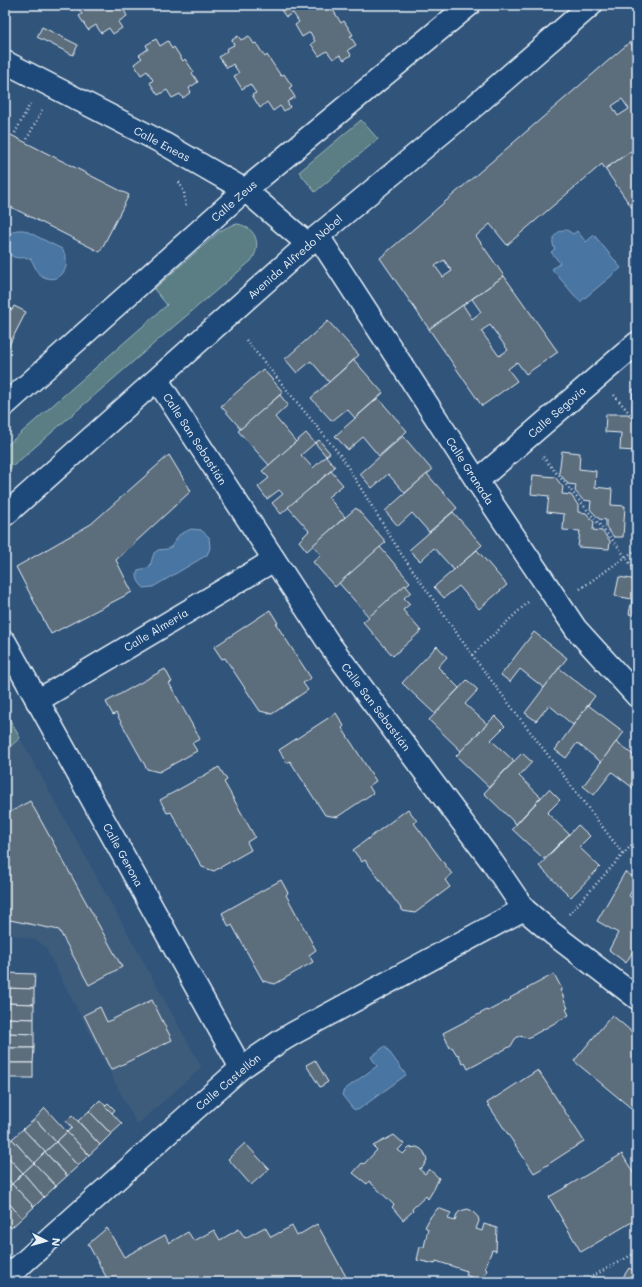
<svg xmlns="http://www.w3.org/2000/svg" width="642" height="1287" font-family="Mali,sans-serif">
<rect width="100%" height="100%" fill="#31547b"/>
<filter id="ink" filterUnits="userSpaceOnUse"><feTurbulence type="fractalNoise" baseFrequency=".025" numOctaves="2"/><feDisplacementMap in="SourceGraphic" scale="8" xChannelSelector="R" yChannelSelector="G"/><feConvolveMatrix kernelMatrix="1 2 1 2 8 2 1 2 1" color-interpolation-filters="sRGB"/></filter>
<g filter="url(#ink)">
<!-- built -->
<polygon fill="#3e5c7b" points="20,738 201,1066 201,1068 137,1125 45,947 38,941 5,933 5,751"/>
<!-- green -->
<g fill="#5a7e83" stroke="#a1b8be">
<polygon points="361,120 378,139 315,192 299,172"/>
<path d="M238 224C257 228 262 246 251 261L165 334 5 473V447L167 305 154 289 220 231 232 225Z"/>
<polygon points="5,711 20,738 5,751"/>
</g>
<!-- water -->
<g fill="#4875a3" stroke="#88a7c5">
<path d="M17 230H24L62 249C74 266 60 286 42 276 35 272 35 264 30 258 24 257 19 259 14 257 0 251 4 234 17 230Z"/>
<path d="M563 230H567L573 234 577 231 586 242 594 235 621 268 580 302 552 269 560 263 551 252 555 249C550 241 554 233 563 230Z"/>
<path d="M191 529 201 530 209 537 210 548 207 555 153 587 144 588C139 583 135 578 138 570L147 568 150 566 154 553 158 550 167 549 171 547 179 535Z"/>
<polygon points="385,1046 406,1075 358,1110 353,1109 342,1095 344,1090 377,1066 371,1057"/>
</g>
<!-- building -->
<g fill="#5c6d7c" stroke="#e8f1f8" fill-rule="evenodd">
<polygon points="69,5 123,5 124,7 123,8 127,16 118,22 122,28 113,34 109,28 101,33 96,25 88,30 79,16 82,14 77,6 72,10"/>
<polygon points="279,5 330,5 341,23 344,21 353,35 350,36 356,45 348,50 351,55 344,60 340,55 333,59 327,51 319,56 311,44 315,41 310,32 302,37 295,25 299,22 293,13 286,17 278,6"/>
<polygon points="42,27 78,45 73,55 37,37"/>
<polygon points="238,36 241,40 249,36 254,44 256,43 265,57 267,55 281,76 284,74 292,86 289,88 295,97 287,102 290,107 284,111 280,106 273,111 267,102 260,108 252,95 256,93 250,84 242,89 234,76 239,73 233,64 227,68 219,57 227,51 226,49 234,45 232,40"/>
<polygon points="156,39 160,46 168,41 172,49 174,47 183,61 185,59 194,72 192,73 198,82 189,88 191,92 183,98 180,94 172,98 167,90 158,95 150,83 153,80 147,71 141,75 134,64 142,58 139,55 148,49 146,45"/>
<path d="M630 42 637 52V140L635 141 637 147 605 169 602 164 507 245 490 224 476 236 504 276 429 329 380 258ZM622 99 629 109 618 116 612 106ZM444 260 452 271 443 277 435 266Z"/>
<polygon points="5,132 129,195 100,252 5,204"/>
<polygon points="637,147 637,215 605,169"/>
<path d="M504 276 558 352 526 374 517 362 508 369 517 381 482 406 429 329 463 305 472 319 481 312 472 299ZM490 325 508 350 499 356 481 331Z"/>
<polygon points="5,306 12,310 14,306 26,312 8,347 5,346"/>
<polygon points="328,321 359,355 329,382 311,361 297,373 285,359"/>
<polygon points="354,360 383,393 355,418 347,409 332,421 311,398"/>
<polygon points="263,369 283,392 241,429 221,406"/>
<polygon points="633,389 637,389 637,417 632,411"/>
<polygon points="280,395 288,405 275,417 296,442 269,465 238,431"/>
<polygon points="378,398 407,431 379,456 363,437 348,450 335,436"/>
<polygon points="606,414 628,414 636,424 637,469 635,469 635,451 620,450 621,433 605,432"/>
<polygon points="306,433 315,443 301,455 313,468 326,456 335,467 281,514 272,503 283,494 279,490 267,499 258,487 269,478 262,471"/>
<polygon points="403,436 432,470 405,493 388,474 372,488 360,474"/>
<polygon points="319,440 330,453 326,456 315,443"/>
<polygon points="562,451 580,453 579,469 596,471 595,487 612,489 611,505 625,506 623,537 614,537 606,527 606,520 599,519 590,509 591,501 583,500 575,491 576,485 568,484 559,473"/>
<polygon points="169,455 191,491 116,560 132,592 51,634 16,567 91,524"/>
<polygon points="331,471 343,485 328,497 345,517 307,551 299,541 309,531 288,507"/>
<polygon points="427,474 457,508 429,532 412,513 398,526 385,511"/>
<polygon points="533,475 555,477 563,487 562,494 571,495 578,505 578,512 586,513 594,522 593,530 602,531 610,541 609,549 578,547 580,531 563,530 564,514 547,512 549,496 531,494"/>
<polygon points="356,508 386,542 335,587 313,562 321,555 313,545"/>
<polygon points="453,512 482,545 454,570 434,548 420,561 409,550"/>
<polygon points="380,547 410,582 369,617 339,583"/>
<polygon points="477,550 507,585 479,609 459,586 444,598 434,587"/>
<polygon points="619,577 637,580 637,616 629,614 632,599 615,596"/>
<polygon points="405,585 411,592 404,598 410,604 403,610 421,631 393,656 363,622"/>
<polygon points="270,610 278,623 276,624 311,678 303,683 308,690 272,714 260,711 225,658 222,659 214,647"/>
<polygon points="534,632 567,658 544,688 520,669 510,682 501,675"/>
<polygon points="437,646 447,657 438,667 459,688 435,714 402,683"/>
<polygon points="559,668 595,696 573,725 549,705 536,721 525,713"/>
<polygon points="165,669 172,682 169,683 200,739 192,743 197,751 159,772 147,769 116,713 113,715 106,702"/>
<polygon points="467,680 478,690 465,704 487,724 461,751 429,720"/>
<polygon points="588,705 624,732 601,762 577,743 566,758 555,750"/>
<polygon points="336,713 344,726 342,728 376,781 369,786 373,793 337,817 325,815 290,761 287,763 279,750"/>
<polygon points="495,716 505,726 491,740 514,761 489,787 456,756"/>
<polygon points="616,742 636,757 637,756 637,791 612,772 594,795 583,786"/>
<polygon points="522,753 532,762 519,776 541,797 516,824 484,793"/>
<polygon points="219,767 227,780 224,782 255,837 247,842 251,850 214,871 202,867 171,812 167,813 160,800"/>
<polygon points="549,789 560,800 547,813 569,834 544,859 512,829"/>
<polygon points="30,801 122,967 89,985 59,930 5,919 5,815"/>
<polygon points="408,809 417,821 414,823 452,874 445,880 450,887 415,913 403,911 365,860 362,862 353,850"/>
<polygon points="578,825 590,836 579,847 600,867 571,897 539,866"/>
<polygon points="625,872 637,879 637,882 629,896 637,901 637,944 626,963 609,950 618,933 597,921"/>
<polygon points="281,880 288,893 286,895 316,950 309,955 313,962 275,984 263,981 232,925 229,927 222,913"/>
<polygon points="5,973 35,974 34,989 5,988"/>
<polygon points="554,974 562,989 560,990 564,998 563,998 568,1008 566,1009 569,1015 528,1038 519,1036 515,1039 511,1046 468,1069 465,1063 463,1064 458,1054 457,1055 452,1047 450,1048 443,1033 487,1010 488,1011 511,999 510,998"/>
<polygon points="5,988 34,989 34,1004 5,1003"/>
<polygon points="152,1000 172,1040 111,1070 84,1015 100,1007 107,1022"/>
<polygon points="5,1003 34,1004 34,1019 5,1018"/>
<polygon points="612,1015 637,1036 637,1113 574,1061"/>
<polygon points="5,1018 34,1019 34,1034 5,1033"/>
<polygon points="5,1033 34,1034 34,1048 5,1048"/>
<polygon points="5,1048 34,1048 33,1063 5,1063"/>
<polygon points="315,1060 328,1082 320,1087 306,1065"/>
<rect x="5" y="1063" width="28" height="15"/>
<polygon points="538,1070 584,1141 541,1169 534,1173 487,1103"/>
<polygon points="100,1100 122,1124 111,1134 89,1111"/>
<polygon points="108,1103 115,1110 112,1113 105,1106"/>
<polygon points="45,1108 67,1132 56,1142 35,1119"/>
<polygon points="89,1111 111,1134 100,1145 78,1121"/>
<polygon points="72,1115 100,1145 89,1155 67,1132 72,1128 66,1121"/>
<polygon points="35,1119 56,1142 45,1152 23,1129"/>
<polygon points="23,1129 45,1152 34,1163 12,1139"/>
<polygon points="67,1132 89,1155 78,1166 56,1142"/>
<polygon points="394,1135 404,1144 398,1150 403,1154 409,1148 417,1147 421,1149 424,1152 427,1160 423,1167 419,1169 425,1174 429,1169 439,1178 434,1189 428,1199 426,1196 412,1209 413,1211 403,1220 392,1207 394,1205 369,1181 367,1184 353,1173 362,1163 364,1164 377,1150 373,1146"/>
<polygon points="12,1139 34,1163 23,1173 5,1154 5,1146"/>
<polygon points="56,1142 78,1166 67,1176 45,1152"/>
<polygon points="245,1143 269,1169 251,1185 228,1159"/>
<polygon points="45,1152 67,1176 56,1186 34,1163"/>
<polygon points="5,1154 23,1173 12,1184 5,1176"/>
<polygon points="622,1154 637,1179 637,1219 581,1252 549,1197"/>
<polygon points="34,1163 56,1186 44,1197 23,1173"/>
<polygon points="23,1173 44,1197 34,1207 12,1184"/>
<polygon points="12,1184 34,1207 22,1218 5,1199 5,1190"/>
<polygon points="5,1199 22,1218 11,1228 5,1222"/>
<polygon points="438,1208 451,1213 448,1219 455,1221 457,1214 460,1211 468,1209 472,1211 478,1217 479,1221 476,1229 482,1231 484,1224 497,1228 496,1251 492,1250 485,1268 487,1270 482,1282 466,1275 467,1271 436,1261 435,1264 417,1260 420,1247 424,1247 428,1229 425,1227 431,1216"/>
<polygon points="317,1224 349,1282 109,1282 88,1244 107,1228 124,1257 165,1235 169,1243 188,1232 194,1241 214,1230 220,1240 239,1229 245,1238 265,1227 271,1237 292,1226 297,1236"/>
<polygon points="629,1268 637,1273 637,1282 620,1282"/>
</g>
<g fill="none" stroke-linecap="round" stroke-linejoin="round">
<!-- minor casing -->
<g stroke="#e8f1f8" stroke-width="25">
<g id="minor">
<polyline points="5,62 163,143 245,190 308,244"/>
<polyline points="318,236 477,481 576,629 637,696"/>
<polyline points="157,380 330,645 492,862 524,909 552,933 637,998"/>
<polyline points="5,405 245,190 469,5"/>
<polyline points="477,481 637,343"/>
<polyline points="5,642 241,1068"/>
<polyline points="37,701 274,560"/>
<polyline points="5,1279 241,1068 279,1042 294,1033 524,909"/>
</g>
</g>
<!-- major casing -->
<g stroke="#e8f1f8" stroke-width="25">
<polyline id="major" points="5,515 308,244 478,103 591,5"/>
</g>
<!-- path -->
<g stroke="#e8f1f8" stroke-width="2.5" stroke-dasharray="1 3" stroke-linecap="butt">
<polyline points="15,133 30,104"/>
<polyline points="27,139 42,110"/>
<polyline points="179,182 184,192 186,208"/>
<polyline points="246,340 341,456 400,552 472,655 623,854"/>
<polyline points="614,395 637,422"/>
<polyline points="543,457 619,548 637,573"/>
<polyline points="580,589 637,549"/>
<polyline points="472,655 528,602"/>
<polyline points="569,914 637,839"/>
<polyline points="582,1282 637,1252"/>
</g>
<!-- minor -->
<use href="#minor" stroke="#1f4a7a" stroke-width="22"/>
<!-- major -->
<use href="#major" stroke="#1f4a7a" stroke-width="22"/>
</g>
</g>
<g text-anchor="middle" stroke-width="3" stroke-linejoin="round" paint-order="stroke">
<!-- street labels -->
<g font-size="11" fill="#e8f1f8" stroke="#1f4a7a">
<text transform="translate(162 144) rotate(28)" y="4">Calle Eneas</text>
<text transform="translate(234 201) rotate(-41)" y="4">Calle Zeus</text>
<text transform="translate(295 257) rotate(-41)" y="4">Avenida Alfredo Nobel</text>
<text transform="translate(557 412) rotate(-41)" y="4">Calle Segovia</text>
<text transform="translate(195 439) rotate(57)" y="4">Calle San Sebastián</text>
<text transform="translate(470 471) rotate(57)" y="4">Calle Granada</text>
<text transform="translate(156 630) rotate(-31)" y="4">Calle Almería</text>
<text transform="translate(376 707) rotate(53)" y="4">Calle San Sebastián</text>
<text transform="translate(123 855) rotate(61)" y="4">Calle Gerona</text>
<text transform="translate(228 1082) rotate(-40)" y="4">Calle Castellón</text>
</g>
</g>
<!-- margin -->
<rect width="642" height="1287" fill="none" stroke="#1f4a7a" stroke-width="20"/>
<rect x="10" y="10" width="622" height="1267" fill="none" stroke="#e8f1f8" stroke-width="1.5" filter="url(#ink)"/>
<!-- north arrow -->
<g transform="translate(46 1241) rotate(96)" stroke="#1f4a7a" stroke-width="3" paint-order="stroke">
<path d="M0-3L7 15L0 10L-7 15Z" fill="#e8f1f8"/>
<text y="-6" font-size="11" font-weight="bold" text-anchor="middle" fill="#e8f1f8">N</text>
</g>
</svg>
